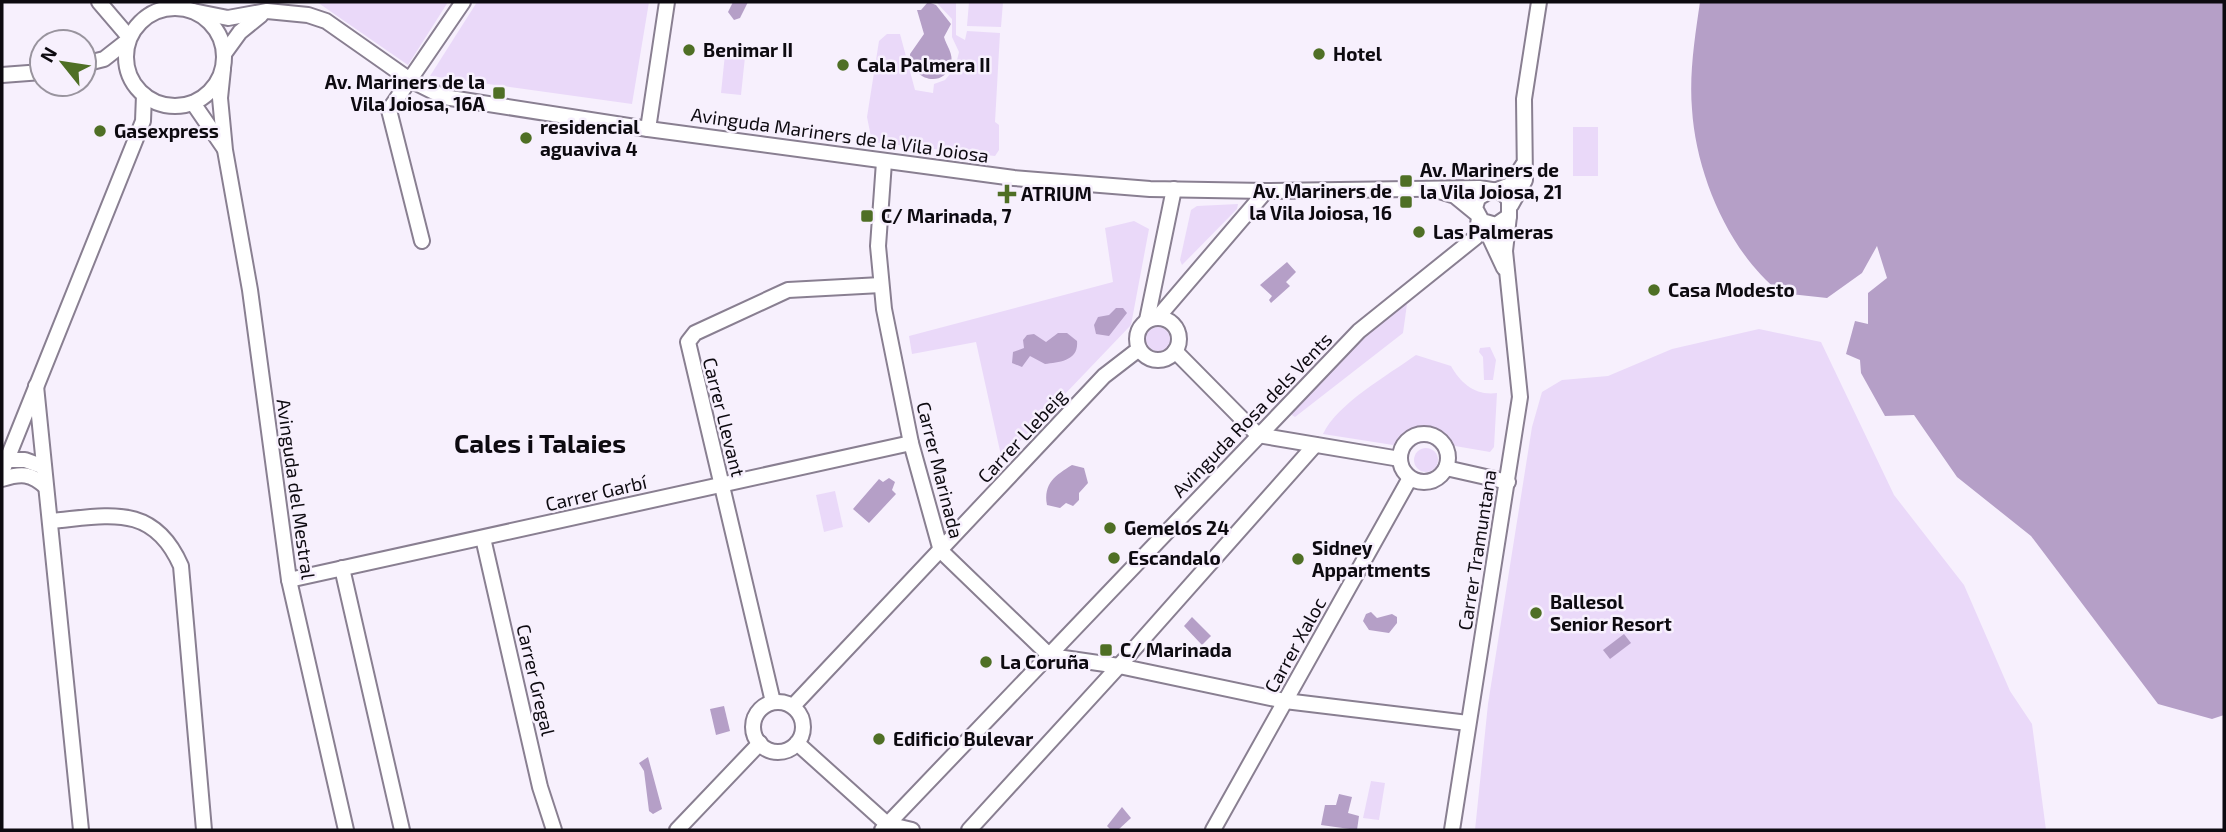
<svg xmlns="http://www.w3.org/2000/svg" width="2226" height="832" font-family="'Exo 2',sans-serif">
<rect width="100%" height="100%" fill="#f7f0fd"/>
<!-- green -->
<g fill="#ead9f9">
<polygon points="317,2 448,2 408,65"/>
<polygon points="477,2 649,2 632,104 430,76"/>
<polygon points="936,2 956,2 956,35 965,40 967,31 1000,33 995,122 999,125 999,150 995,156 872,142 867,117 879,41 887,34 900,34 915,90 933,93 934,84 945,80 955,68 959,52 952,37 952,19"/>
<polygon points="969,2 1003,2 1001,27 967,26"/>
<polygon points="725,54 745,57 741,95 721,93"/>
<rect x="1573" y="127" width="25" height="49"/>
<polygon points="1238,204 1237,209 1182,265 1180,260 1191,210 1197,206"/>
<polygon points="1134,221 1149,229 1131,325 1002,460 976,342 912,354 909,336 1113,282 1105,228"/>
<polygon points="1408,297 1403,333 1295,417 1292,415 1291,407"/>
<circle cx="1158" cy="339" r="12"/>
<polygon points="1759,329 1821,342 1894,495 1964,585 2010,691 2032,724 2046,830 1475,830 1488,704 1532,427 1542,392 1562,380 1608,376 1672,349"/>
<polygon points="1490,347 1496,360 1493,380 1484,380 1483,357 1479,352 1480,348"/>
<path d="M1416 355 1451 366C1461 384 1476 396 1497 393L1494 447 1490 452 1455 446 1444 434 1425 429 1413 431 1393 445 1323 434C1337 404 1388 375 1416 355Z"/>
<circle cx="1426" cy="460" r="12"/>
<polygon points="835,491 843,527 824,532 816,495"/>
<polygon points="1371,781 1385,783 1379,820 1363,818"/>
</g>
<!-- water -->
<g fill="#b59fc7">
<polygon points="733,2 748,2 740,18 734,20 728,12"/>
<path d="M928 2 936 5 951 24 944 37C946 45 954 54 951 64 944 89 911 81 910 54L924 34 917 10H921Z"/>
<path d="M1700 2H2224V715L2212 719 2158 704 2031 536 1957 477 1914 415 1885 416 1861 373 1860 360 1846 354 1855 321 1868 324V293L1887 278 1877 246 1862 273 1827 298 1781 293C1729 253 1696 174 1692 109 1689 74 1695 36 1700 2Z"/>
<polygon points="1287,262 1296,272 1286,282 1290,286 1271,303 1269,300 1272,296 1260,285"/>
<polygon points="1116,308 1123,308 1127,313 1109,336 1096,334 1094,325 1098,317 1109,315"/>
<path d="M1058 333H1067L1077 341C1079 361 1059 362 1045 364L1030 356 1022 367 1012 363 1013 352 1024 348 1023 340 1027 335 1034 334 1046 342Z"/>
<path d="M1072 465 1084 468 1088 483 1079 493V500L1073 506 1066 503 1060 508 1047 505C1043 483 1056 475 1072 465Z"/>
<polygon points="889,478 895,482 892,490 896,494 869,523 853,509 879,479 883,482"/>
<polygon points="1371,612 1377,618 1392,614 1397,617 1397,623 1389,633 1369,630 1363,621 1366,614"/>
<polygon points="1192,617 1211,636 1202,645 1184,626"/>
<polygon points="1624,634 1631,643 1610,659 1603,650"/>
<polygon points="724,706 730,731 716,735 710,709"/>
<polygon points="648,757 662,809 653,814 649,811 644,771 639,763"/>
<polygon points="1339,794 1352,797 1348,813 1359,816 1357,830 1321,825 1325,805 1336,805"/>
<polygon points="1122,807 1131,818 1118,830 1111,830 1107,826"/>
</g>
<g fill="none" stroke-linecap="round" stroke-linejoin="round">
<!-- street casing -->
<g stroke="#897f91" stroke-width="18">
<g id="street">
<polyline points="99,2 129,37"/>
<circle cx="175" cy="57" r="49"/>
<path d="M193 11 228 18 267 11 308 15 326 21 410 80 444 97 648 129 1014 178 1150 189 1266 191 1479 188C1491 190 1502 189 1509 200V216L1496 225 1482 221 1475 208 1478 198 1492 190"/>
<polyline points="224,54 240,32 261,15"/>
<polyline points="84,64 104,59 127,41"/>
<polyline points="223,69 220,98 225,150 250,290 289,580 346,830"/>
<polyline points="2,75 42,72"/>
<polyline points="193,103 224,148"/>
<polyline points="648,129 667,2"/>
<polyline points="884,162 878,246 884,309 911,443 941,551 1050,656 1119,666 1285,701 1468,723"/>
<polyline points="1497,190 1510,185 1523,165"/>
<polyline points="1439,191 1455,196 1477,214"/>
<polyline points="1511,205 1525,180 1524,99 1539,2"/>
<polyline points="1482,221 1504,268"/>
<polyline points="422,241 389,110 463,2"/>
<polyline points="1158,317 1266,191"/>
<circle cx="1158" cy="339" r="21"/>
<polyline points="1147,320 1174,189"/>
<polyline points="1175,351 1258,435 1400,459"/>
<polyline points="36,386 81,830"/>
<circle cx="1424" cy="458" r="24"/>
<polyline points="7,460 25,460 44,467"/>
<polyline points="1446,468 1508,482"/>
<polyline points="2,472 143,121 144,95"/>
<path d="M2 479C21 473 31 473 46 487"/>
<path d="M50 521C108 516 153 502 181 566L204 830"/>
<polyline points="483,538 540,787 554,830"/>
<polyline points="342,568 402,830"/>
<polyline points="289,580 911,443"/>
<circle cx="778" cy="727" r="25"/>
<polyline points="773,702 688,342 695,333 788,290 881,285"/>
<polyline points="793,706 1104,376 1139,349"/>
<polyline points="797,743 887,824 912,830"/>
<polyline points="677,830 760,743"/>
<polyline points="882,830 1359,331 1476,237 1479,218"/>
<polyline points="969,830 1119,666 1315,445"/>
<polyline points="1213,830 1410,478"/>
<polyline points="1452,830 1520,397 1505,251 1509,216"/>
</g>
</g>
<!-- street -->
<use href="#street" stroke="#fff" stroke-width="14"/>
</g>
<!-- markers -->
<g fill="#4f6f25" stroke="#f7f0fd" stroke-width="2.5">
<circle cx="689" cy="50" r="7"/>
<circle cx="1319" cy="54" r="7"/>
<circle cx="843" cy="65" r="7"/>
<rect x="492" y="86" width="14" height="14" rx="3.5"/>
<circle cx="100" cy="131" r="7"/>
<circle cx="526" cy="138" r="7"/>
<rect x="1399" y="174" width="14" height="14" rx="3.5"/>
<path d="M1003.5 183.5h7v7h7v7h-7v7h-7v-7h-7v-7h7z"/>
<rect x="1399" y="195" width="14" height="14" rx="3.5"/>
<rect x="860" y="209" width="14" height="14" rx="3.5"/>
<circle cx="1419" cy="232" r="7"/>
<circle cx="1654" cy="290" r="7"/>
<circle cx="1110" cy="528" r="7"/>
<circle cx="1114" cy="558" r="7"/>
<circle cx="1298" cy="559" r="7"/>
<circle cx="1536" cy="613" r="7"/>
<rect x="1099" y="643" width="14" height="14" rx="3.5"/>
<circle cx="986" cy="662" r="7"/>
<circle cx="879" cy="739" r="7"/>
</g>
<g text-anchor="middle" stroke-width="5" stroke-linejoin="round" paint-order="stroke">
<!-- poi labels -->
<g font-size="19" font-weight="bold" fill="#0d0a10" stroke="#f7f0fd" text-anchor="start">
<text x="703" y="57">Benimar II</text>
<text x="1333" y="61">Hotel</text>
<text x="857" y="72">Cala Palmera II</text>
<text x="485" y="89" text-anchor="end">Av. Mariners de la<tspan x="485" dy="22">Vila Joiosa, 16A</tspan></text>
<text x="540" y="134">residencial<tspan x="540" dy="22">aguaviva 4</tspan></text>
<text x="114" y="138">Gasexpress</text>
<text x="1420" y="177">Av. Mariners de<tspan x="1420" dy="22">la Vila Joiosa, 21</tspan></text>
<text x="1392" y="198" text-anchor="end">Av. Mariners de<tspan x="1392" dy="22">la Vila Joiosa, 16</tspan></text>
<text x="1021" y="201">ATRIUM</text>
<text x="881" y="223">C/ Marinada, 7</text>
<text x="1433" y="239">Las Palmeras</text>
<text x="1668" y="297">Casa Modesto</text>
<text x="1124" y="535">Gemelos 24</text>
<text x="1312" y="555">Sidney<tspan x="1312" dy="22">Appartments</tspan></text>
<text x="1128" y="565">Escandalo</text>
<text x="1550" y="609">Ballesol<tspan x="1550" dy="22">Senior Resort</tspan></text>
<text x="1120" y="657">C/ Marinada</text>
<text x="1000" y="669">La Coruña</text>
<text x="893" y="746">Edificio Bulevar</text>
</g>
<!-- street labels -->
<g font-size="19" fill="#0d0a10" stroke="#f7f0fd">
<text transform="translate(840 135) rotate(8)" y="7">Avinguda Mariners de la Vila Joiosa</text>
<text transform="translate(1252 415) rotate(-46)" y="7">Avinguda Rosa dels Vents</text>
<text transform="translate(724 417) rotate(76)" y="7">Carrer Llevant</text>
<text transform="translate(1022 436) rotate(-47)" y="7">Carrer Llebeig</text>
<text transform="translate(940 470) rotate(76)" y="7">Carrer Marinada</text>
<text transform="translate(296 489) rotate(82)" y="7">Avinguda del Mestral</text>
<text transform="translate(596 493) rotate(-13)" y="7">Carrer Garbí</text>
<text transform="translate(1477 550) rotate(-81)" y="7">Carrer Tramuntana</text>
<text transform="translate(1295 645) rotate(-61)" y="7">Carrer Xaloc</text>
<text transform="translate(536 680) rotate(77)" y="7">Carrer Gregal</text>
</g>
<!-- district labels -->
<g font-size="26" font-weight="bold" fill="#0d0a10" stroke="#f7f0fd">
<text x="540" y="453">Cales i Talaies</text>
</g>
</g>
<!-- border -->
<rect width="2226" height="832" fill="none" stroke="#0d0a10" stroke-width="7"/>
<!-- north arrow -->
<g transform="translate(63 63) rotate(300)"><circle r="33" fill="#f7f0fd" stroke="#99949e" stroke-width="2"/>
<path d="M0-5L12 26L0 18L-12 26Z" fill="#4f6f25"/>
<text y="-10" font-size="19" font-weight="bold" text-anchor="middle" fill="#0d0a10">N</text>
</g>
</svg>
